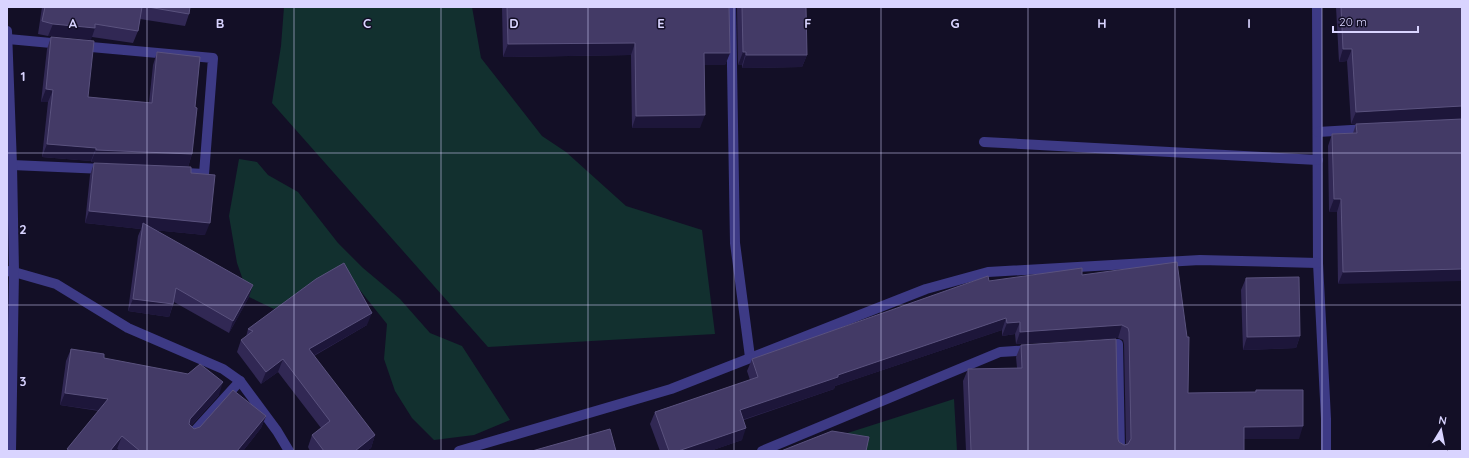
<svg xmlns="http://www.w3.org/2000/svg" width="1469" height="458" font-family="Quicksand,sans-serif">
<rect width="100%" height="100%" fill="#130f26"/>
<!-- green -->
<g fill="#12302f">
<polygon points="284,7 472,7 481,58 542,136 566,152 626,206 702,230 715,334 488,347 272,103 281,46"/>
<polygon points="239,159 257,162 268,175 298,192 338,243 363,268 400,299 430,333 462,346 510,420 474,435 434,440 412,418 395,391 384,359 387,324 359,289 308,293 274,309 249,297 237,263 229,216"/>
<polygon points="954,399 957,451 836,451 832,438"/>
</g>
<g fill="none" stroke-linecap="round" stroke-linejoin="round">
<!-- minor -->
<g stroke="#3d3a85" stroke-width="10">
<polyline points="731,7 735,243 750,357"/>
<polyline points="1317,7 1318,263 1326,419 1326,451"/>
<polyline points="8,39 62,44"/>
<polyline points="80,46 213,58 204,174 186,173"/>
<polyline points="1318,132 1368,129"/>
<polyline points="984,142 1318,160"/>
<polyline points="12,165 104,169"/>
<polyline points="7,271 14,272 56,284 128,328 223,369 240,381 277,431 289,451"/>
<polyline points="1104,345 1118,344 1120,451"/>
<polyline points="191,435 240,381"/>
<polyline points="459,451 671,389 926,289 988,272 1200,260 1318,263"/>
<polyline points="762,451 1000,352 1032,350"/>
</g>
<!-- tertiary -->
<polyline stroke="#3d3a85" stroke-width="10" points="7,31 12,165 14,272 11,451"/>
</g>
<!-- wall -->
<g fill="#312854">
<polygon points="42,7 190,7 189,14 185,26 140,19 138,31 133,43 92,37 48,36 38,34"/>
<polygon points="502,7 729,7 730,53 725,65 704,65 700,128 632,128 631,55 503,57"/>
<polygon points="737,7 806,7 807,55 802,67 742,68 742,65 738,65"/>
<polygon points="1336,7 1462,7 1462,119 1351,124 1347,61 1339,62"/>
<polygon points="51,37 88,97 149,103 153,65 157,52 195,107 192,154 188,167 91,162 91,161 42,157 48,102 41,102 47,49"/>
<polygon points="1462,119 1338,284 1337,212 1329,212 1328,146 1332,134 1353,133 1356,124"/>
<polygon points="94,163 191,173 205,235 154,230 249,297 229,333 174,302 169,317 128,311 138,236 141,229 85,223 90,175"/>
<polygon points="1082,275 1188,393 1255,392 1256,390 1299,439 1244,439 1244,451 966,451 963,381 968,369 1017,368 1016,357 1021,345 1118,439 1119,442 1124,445 1126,444 1124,344 1123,340 1118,338 1016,344 1015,334 1002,336 1002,330 835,386 834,389 744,420 742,440 710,451 660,451 650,424 655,412 750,380 747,371 752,359 989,281"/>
<polygon points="1246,278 1300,336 1296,348 1243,350 1241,290"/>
<polygon points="367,325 314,356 375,435 371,448 366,451 310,451 308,447 312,435 321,428 278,372 261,384 237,352 241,340 246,337 248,329"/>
<polygon points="71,349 104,358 219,395 191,426 194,429 266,416 261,428 243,451 120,451 117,449 115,451 67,451 67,449 99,411 60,405 66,361"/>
</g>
<!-- shaded-wall -->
<g fill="#1d163a">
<polygon points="53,24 95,28 91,40 48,36"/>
<polygon points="635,43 631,55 503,57 508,44"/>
<polygon points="1343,49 1352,49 1347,61 1339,62"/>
<polygon points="743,52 746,52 742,65 738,65"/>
<polygon points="704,53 730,53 725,65 699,65"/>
<polygon points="746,55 807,55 802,67 742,68"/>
<polygon points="46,89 53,90 48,102 41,102"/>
<polygon points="1462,106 1462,119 1351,124 1356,112"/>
<polygon points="705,115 700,128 632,128 636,116"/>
<polygon points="47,144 96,148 91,161 42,157"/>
<polygon points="96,150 192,154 188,167 91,162"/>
<polygon points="1334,199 1341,199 1337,212 1329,212"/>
<polygon points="89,211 210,223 205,235 142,229 143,223 141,229 85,223"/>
<polygon points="1462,269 1462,281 1338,284 1343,272"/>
<polygon points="253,285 249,297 229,333 233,321"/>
<polygon points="133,299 173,304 169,317 128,311"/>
<polygon points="372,313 367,325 304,361 309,349"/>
<polygon points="1006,318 1002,330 835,386 834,389 736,422 740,410 838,375"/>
<polygon points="1020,322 1015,334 1002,336 1007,323"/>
<polygon points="1122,325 1118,338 1016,344 1020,332"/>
<polygon points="1300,336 1296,348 1243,350 1247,337"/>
<polygon points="283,359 278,372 261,384 266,372"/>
<polygon points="223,382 219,395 186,431 190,419"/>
<polygon points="65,393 108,399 104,411 60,405"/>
<polygon points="266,416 261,428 243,451 237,451"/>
<polygon points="1303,426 1299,439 1239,439 1244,427"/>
<polygon points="746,428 742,440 710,451 678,451"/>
<polygon points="375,435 371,448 366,451 355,451"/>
<polygon points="122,436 117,449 115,451 110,451"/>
</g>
<!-- building -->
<g fill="#433a66" stroke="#5a527e">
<polygon points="45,7 142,7 138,31 95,24 95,28 53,24 42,21"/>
<polygon points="148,7 190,7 189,14"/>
<polygon points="507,7 729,7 730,53 704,53 705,115 636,116 635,43 508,44"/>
<polygon points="742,7 806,7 807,55 746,55 746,52 743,52"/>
<polygon points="1341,7 1462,7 1462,106 1356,112 1352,49 1343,49"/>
<polygon points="51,37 94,41 88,97 152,103 157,52 200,57 195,107 197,108 192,154 96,150 96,148 47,144 53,90 46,89"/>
<polygon points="1462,119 1462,269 1343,272 1341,199 1334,199 1332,134 1357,133 1356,124"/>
<polygon points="94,163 191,167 191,173 215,175 210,223 89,211"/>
<polygon points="143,223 253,285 233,321 176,288 173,304 133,299"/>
<polygon points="1177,262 1187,337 1189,337 1188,393 1256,392 1256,390 1303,390 1303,426 1244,427 1244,451 971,451 968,369 1022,368 1021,345 1116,339 1118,439 1119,442 1124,445 1128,444 1131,439 1129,332 1128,328 1122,325 1020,332 1020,322 1007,323 1006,318 838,375 838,377 740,410 746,428 678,451 669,451 655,412 758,377 752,359 988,276 989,281 1082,268 1082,275"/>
<polygon points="344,263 372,313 309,349 375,435 355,451 324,451 312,435 330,421 283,359 266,372 241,340 253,331 248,329 316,279"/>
<polygon points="1299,277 1300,336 1247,337 1246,278"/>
<polygon points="71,349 104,354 104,358 188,374 200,364 223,382 190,419 189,424 194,429 200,427 233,390 266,416 237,451 140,451 122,436 110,451 70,451 67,449 108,399 65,393"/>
<polygon points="610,429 616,451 532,451"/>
<polygon points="832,431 869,437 866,451 781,451"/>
</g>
<!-- grid -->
<path fill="none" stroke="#d9d4ff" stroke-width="1" stroke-opacity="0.55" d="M147 7V451M294 7V451M441 7V451M588 7V451M734 7V451M881 7V451M1028 7V451M1175 7V451M1322 7V451M7 153H1462M7 305H1462"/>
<g font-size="13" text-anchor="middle" font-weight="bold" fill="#d9d4ff" stroke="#130f26" stroke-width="3" stroke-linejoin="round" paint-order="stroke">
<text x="73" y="28">A</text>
<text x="220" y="28">B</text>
<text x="367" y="28">C</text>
<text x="514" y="28">D</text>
<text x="661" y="28">E</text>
<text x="808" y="28">F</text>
<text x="955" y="28">G</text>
<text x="1102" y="28">H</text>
<text x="1249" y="28">I</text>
<text x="23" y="81">1</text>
<text x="23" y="234">2</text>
<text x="23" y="386">3</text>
</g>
<!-- border -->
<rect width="1469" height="458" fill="none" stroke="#d9d4ff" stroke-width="16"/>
<!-- north arrow -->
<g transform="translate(1441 430) rotate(10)" stroke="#130f26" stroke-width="3" paint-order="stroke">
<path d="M0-3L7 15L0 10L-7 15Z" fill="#d9d4ff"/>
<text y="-6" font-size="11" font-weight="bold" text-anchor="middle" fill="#d9d4ff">N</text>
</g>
<!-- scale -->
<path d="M1333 26v6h85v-6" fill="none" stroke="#d9d4ff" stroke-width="2"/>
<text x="1339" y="26" font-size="12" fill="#d9d4ff" stroke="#130f26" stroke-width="3" paint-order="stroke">20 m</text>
</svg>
